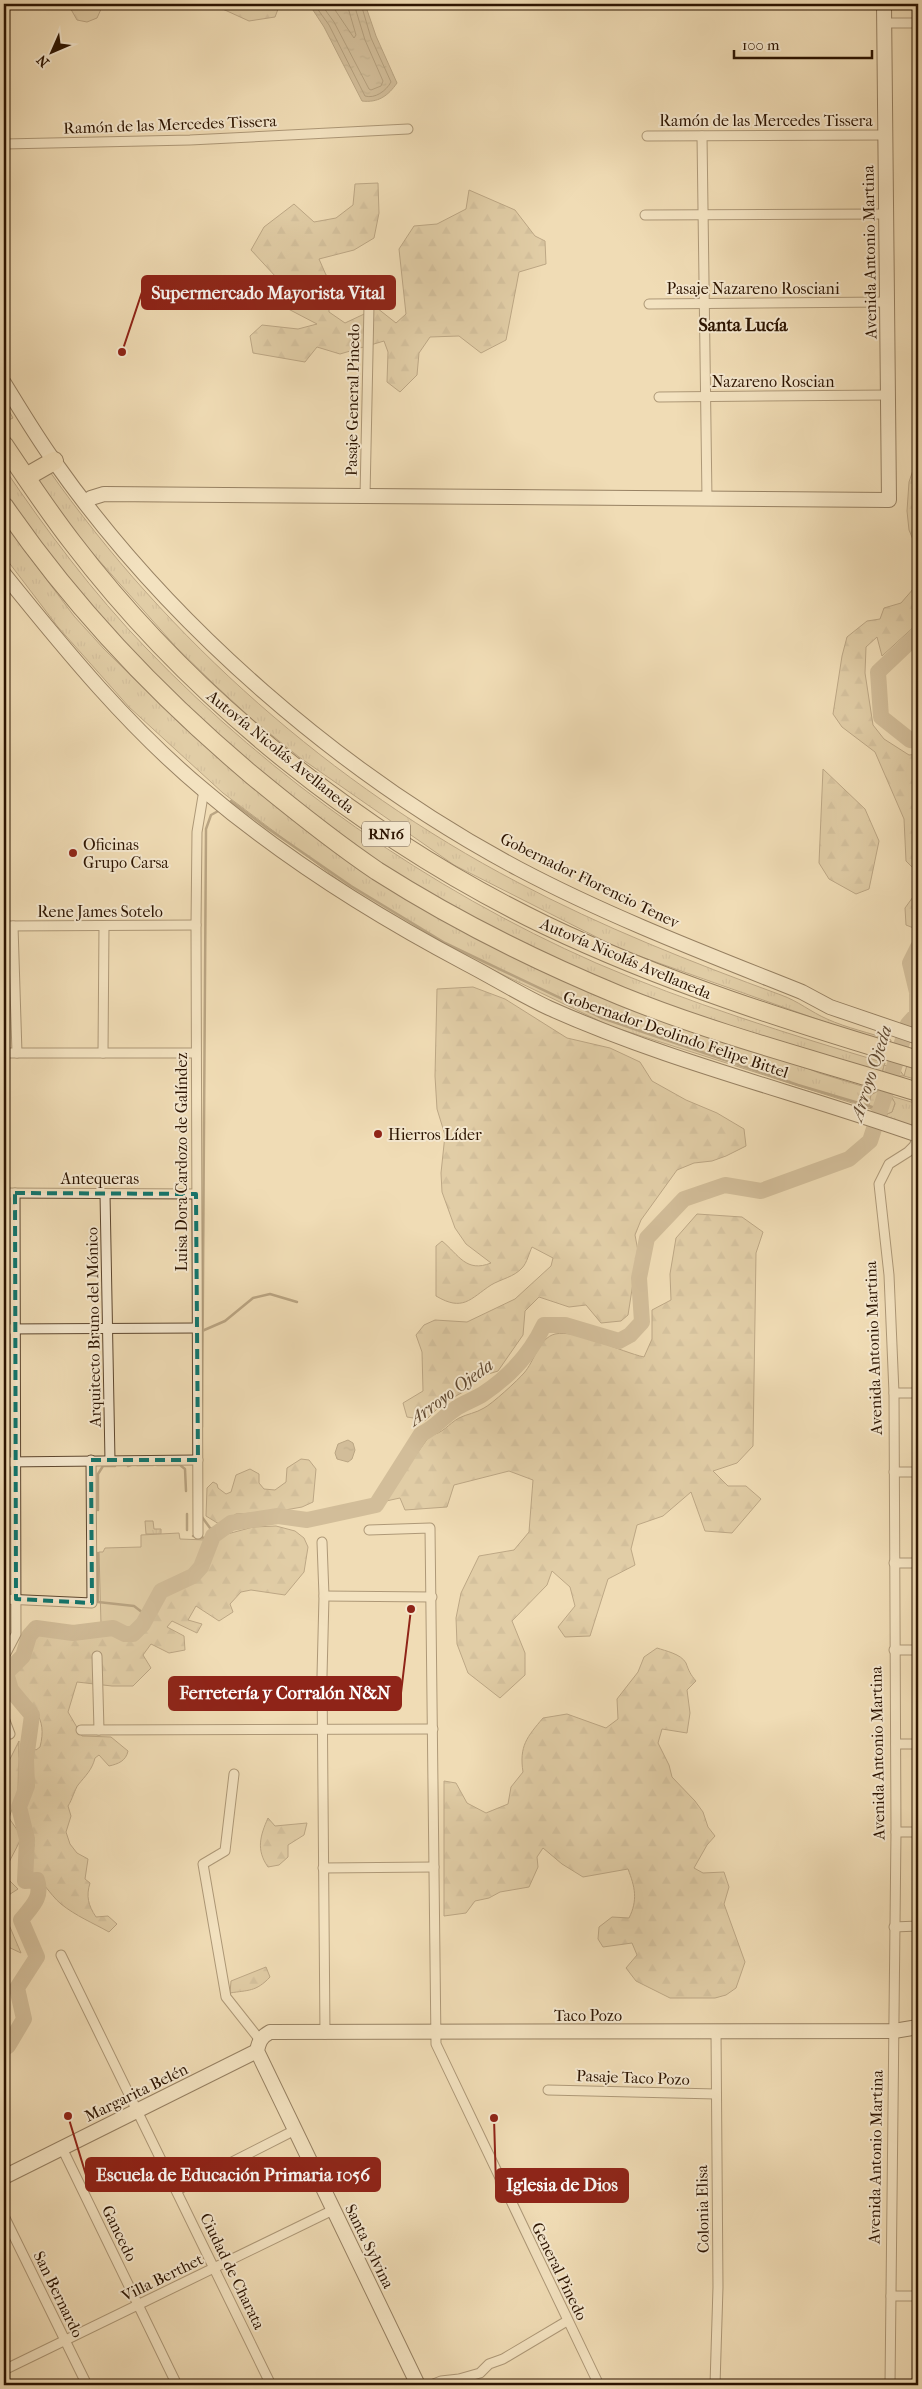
<svg xmlns="http://www.w3.org/2000/svg" width="922" height="2389" font-family="'IM FELL French Canon',serif">
<defs>
<pattern id="grass-tufts" width="24" height="20" patternUnits="userSpaceOnUse" patternTransform="scale(1.25)"><rect width="24" height="20" fill="#cfba96"/><path d="M3 7l-1-3M5 7V3M7 7l1-3M15 17l-1-3M17 17v-4M19 17l1-3" fill="none" stroke="#b29f80"/></pattern>
<pattern id="forest-firs" width="22" height="20" patternUnits="userSpaceOnUse" patternTransform="scale(1.25)"><rect width="22" height="20" fill="#cfba96"/><path d="M5 1l3.5 6h-7zM16 11l3.5 6h-7z" fill="#b29f80"/></pattern>
<pattern id="wetland-marsh" width="20" height="14" patternUnits="userSpaceOnUse" patternTransform="scale(1.25)"><rect width="20" height="14" fill="#cfba96"/><path d="M1 5h8M5 5V1M11 12h8M15 12V8" fill="none" stroke="#b29f80"/></pattern>
<pattern id="water-ripples" width="26" height="14" patternUnits="userSpaceOnUse" patternTransform="scale(1.25)"><rect width="26" height="14" fill="#ad9878"/><path d="M2 4q2-2 4 0t4 0M15 11q2-2 4 0t4 0" fill="none" stroke="#8d7b60"/></pattern>
</defs>
<rect width="100%" height="100%" fill="#f0dcb5"/>
<filter id="stains"><feTurbulence type="fractalNoise" baseFrequency=".004" numOctaves="4"/><feColorMatrix values="0 0 0 0 .2 0 0 0 0 .09 0 0 0 0 .02 0 0 0 .5 -.17"/></filter>
<radialGradient id="worn" r=".72"><stop offset=".6" stop-color="#630" stop-opacity="0"/><stop offset="1" stop-color="#630" stop-opacity=".3"/></radialGradient>
<!-- grass -->
<g fill="url(#grass-tufts)" stroke="#7e674c">
<polygon points="4,402 13,418 4,422"/>
<path d="M4 468C47 531 93 593 146 648 273 780 428 889 596 963 689 1003 788 1034 885 1063L880 1079 699 1017 590 975 496 931 384 867 282 792 150 674 31 534 4 495Z"/>
<path d="M48 469C168 640 332 785 517 882 602 927 691 962 781 995 798 1001 811 1012 827 1019 847 1028 870 1033 891 1040L890 1045 622 950 454 865 299 757 253 720 216 686 176 647 88 548 63 518 34 474Z"/>
<polygon points="4,523 74,616 104,649 181,725 236,772 432,914 819,1073 878,1091 871,1095 869,1104 871,1109 610,1026 443,946 349,888 223,793 129,707 58,627 4,556"/>
<polygon points="907,1065 918,1068 918,1080 904,1076"/>
<polygon points="891,1096 918,1104 918,1131 886,1120 887,1114 892,1112 895,1104"/>
<polygon points="145,1521 153,1521 154,1529 161,1529 161,1534 146,1534"/>
</g>
<!-- forest -->
<g fill="url(#forest-firs)" stroke="#7e674c">
<polygon points="68,4 80,4 80,9 93,4 102,7 97,18 87,22 77,20"/>
<polygon points="216,4 280,4 275,17 249,21 216,6"/>
<polygon points="378,183 379,213 374,238 354,250 319,259 326,275 339,281 329,303 329,312 345,323 377,308 396,323 406,314 399,249 414,226 437,224 466,209 469,190 515,210 535,236 545,241 546,264 519,272 506,340 481,353 459,336 430,337 419,353 417,375 400,392 387,382 388,352 384,341 340,354 317,347 305,362 253,353 250,336 262,325 298,329 317,324 273,301 276,277 251,250 264,227 294,204 314,222 336,218 353,205 355,184"/>
<polygon points="918,455 918,623 882,656 877,637 866,647 865,673 873,725 884,739 909,755 918,754 918,873 906,861 904,819 875,752 842,727 833,714 842,656 847,637 867,621 880,619 884,608 901,603 914,588 914,542 909,530 907,511 909,482"/>
<polygon points="823,769 865,809 879,841 869,889 856,894 829,879 819,863"/>
<polygon points="918,890 916,929 906,925 905,908"/>
<path d="M473 987 505 999 567 1038 610 1048 640 1062 652 1081 686 1100 717 1113 744 1129 746 1146 726 1156 712 1161 694 1163 677 1170 641 1220 635 1235 638 1251 628 1315 621 1321 601 1323 586 1305 569 1307 539 1297 525 1311 523 1335 498 1371 479 1377 463 1392 442 1404 426 1420 407 1417 403 1403 423 1391 422 1352 416 1335 424 1325 435 1320 467 1322 515 1299 551 1266 553 1258 532 1247C529 1253 527 1263 522 1268 514 1277 501 1279 491 1285 470 1299 463 1312 436 1296V1246L442 1241C459 1255 466 1273 491 1263L466 1244 455 1228 442 1192 441 1173 445 1135 437 1109 435 1076 437 989Z"/>
<path d="M697 1214 742 1217 763 1232 756 1253 753 1446 737 1463 713 1471 728 1486H746L761 1499 732 1533 705 1531 691 1492 663 1516 637 1525 631 1549 635 1565 608 1579 590 1636 565 1637 558 1627 575 1606 570 1587 552 1571 547 1585 512 1621 525 1653V1675L500 1698 468 1673 457 1644 456 1618 461 1593 479 1556 514 1550 529 1532 533 1480 509 1471 454 1485 447 1507 405 1510 400 1498 386 1501 388 1495 430 1435C443 1434 448 1424 459 1418 467 1414 476 1413 484 1408 492 1404 518 1380 524 1373 534 1362 539 1338 555 1334 576 1329 621 1352 644 1357L652 1339V1310L671 1300 670 1274 676 1238Z"/>
<polygon points="301,1459 309,1460 316,1469 313,1502 302,1507 274,1512 236,1514 219,1524 206,1516 207,1488 213,1482 217,1484 218,1488 226,1494 231,1492 236,1475 250,1469 259,1474 259,1483 264,1489 275,1490 286,1482 287,1468"/>
<path d="M276 1526 295 1531 304 1538 308 1547 304 1572 285 1595 251 1590 241 1592 230 1604 233 1612 219 1621 196 1606 188 1620 202 1624 197 1633 172 1621 167 1627 184 1636 185 1650 169 1653 151 1644 143 1655 151 1668 133 1686H112L77 1682 68 1712 82 1736 111 1737 128 1751C126 1761 118 1764 109 1766L99 1755 95 1758C92 1770 86 1775 78 1785 75 1789 72 1800 68 1806L71 1816 66 1832 70 1844 77 1853 88 1859 85 1879 90 1883C86 1896 88 1905 96 1917L108 1916 117 1924 109 1932C93 1923 76 1916 61 1904 49 1894 42 1878 28 1872L34 1845 24 1809 29 1784 31 1747 36 1750 40 1747C48 1716 32 1707 12 1685V1675L25 1660 36 1630 41 1629 59 1634 77 1635 114 1630 123 1635H137L150 1619 158 1600 167 1591 194 1578 208 1567 211 1551 220 1536 253 1527Z"/>
<path d="M657 1648C666 1651 681 1654 686 1663 689 1671 690 1674 696 1681L687 1690 690 1713 687 1733 662 1729 658 1743 669 1765 672 1777 695 1801 703 1812 708 1827 715 1836 707 1845 694 1868 703 1873 724 1872 729 1887 724 1904 745 1962 736 1988 726 1995 715 1998H670L636 1981 626 1968 637 1955 632 1943 603 1947 598 1939 599 1927 612 1917 629 1918C638 1900 635 1887 628 1869L583 1877 562 1864 543 1848 537 1857 538 1867 529 1887 500 1892 489 1898 475 1901 466 1913 444 1916V1781L456 1783 467 1803 486 1813 508 1804 511 1787 523 1772C519 1746 527 1737 543 1718L567 1714 606 1728 618 1719 617 1699 638 1672 644 1657Z"/>
<polygon points="19,1741 18,1791 9,1818 22,1837 5,1870 9,1880 18,1889 4,1898 4,1766 8,1763"/>
<path d="M268 1818 275 1826 307 1823 304 1835 288 1845V1857L279 1865 268 1867C256 1850 260 1836 268 1818Z"/>
<polygon points="4,1913 21,1953 4,1945"/>
<path d="M266 1967 270 1977C256 1992 248 1990 230 1993L231 1981Z"/>
</g>
<!-- wetland -->
<g fill="url(#wetland-marsh)" stroke="#7e674c">
<polygon points="884,1065 899,1069 904,1076 882,1075"/>
<polygon points="878,1091 891,1096 895,1103 892,1112 887,1114 871,1109 869,1104 871,1095"/>
</g>
<!-- park -->
<g fill="#cfba96" stroke="#7e674c">
<rect x="4" y="1340" width="2" height="111"/>
<polygon points="8,1466 13,1470 12,1539 4,1539 4,1467"/>
<polygon points="179,1533 180,1539 206,1540 200,1559 186,1575 158,1589 131,1631 101,1624 99,1552 103,1552 105,1548 141,1547 141,1535"/>
</g>
<!-- water -->
<g fill="url(#water-ripples)" stroke="#796348">
<path d="M309 4H365L376 36 397 83C388 96 378 103 362 101L324 27Z"/>
<polygon points="348,1440 353,1443 355,1450 352,1459 348,1462 337,1459 335,1453 338,1444"/>
</g>
<g fill="none" stroke-linecap="round" stroke-linejoin="round">
<!-- shore -->
<g stroke="#6c563c" stroke-width="1">
<path d="M314 4 329 25 365 96C375 99 386 91 391 82L371 38 361 4"/>
<polyline points="321,4 334,22 369,89 371,90 381,86 383,81 365,40 354,4"/>
<polyline points="331,4 354,38 356,35 347,4"/>
</g>
<!-- stream -->
<g stroke="#796348" stroke-width="2.5">
<polyline points="231,801 267,828 351,886 445,943 602,1018 798,1085 879,1109"/>
<polyline points="202,1331 225,1321 253,1298 270,1294 297,1302"/>
<polyline points="202,1427 206,829 211,815 220,810"/>
<polyline points="137,1465 153,1465"/>
<polyline points="157,1465 180,1465 185,1469 186,1491"/>
<polyline points="128,1466 131,1465"/>
<polyline points="98,1510 98,1474 103,1466 115,1466"/>
<polyline points="187,1514 187,1530"/>
<polyline points="202,1517 210,1528 220,1531"/>
<polyline points="193,1536 211,1539"/>
<polyline points="98,1553 98,1602 134,1606 147,1616"/>
</g>
<!-- river -->
<g stroke="#ad9878" stroke-width="16">
<polyline points="918,634 878,672 881,717 910,740 918,741"/>
<path d="M4 2048 8 2046 24 2019 17 1988 37 1957 21 1920C31 1907 43 1898 37 1880L25 1881 27 1839 19 1807 27 1786 26 1759 32 1715 11 1690 6 1673 23 1656 29 1636 36 1628 73 1633 113 1628 125 1634H133L143 1624 161 1591 193 1576 201 1567 213 1536 231 1523 278 1516 307 1520 376 1505 421 1434C435 1428 443 1417 455 1409 463 1403 474 1400 483 1394 510 1376 530 1355 544 1325H565L619 1341 630 1335 642 1322 639 1278 647 1238 684 1199 725 1185 761 1191 849 1159 870 1141 908 1024 917 1014V992L910 963 918 947"/>
</g>
<!-- street casing -->
<g stroke="#5d462e" stroke-width="11">
<g id="street">
<polyline points="884,23 918,23"/>
<polyline points="647,136 885,135"/>
<polyline points="702,136 707,499"/>
<polyline points="4,144 190,140 408,129"/>
<polyline points="645,215 886,214"/>
<polyline points="649,304 887,302"/>
<polyline points="659,397 888,395"/>
<polyline points="365,496 369,305"/>
<polyline points="4,926 196,925"/>
<polyline points="13,926 17,1053"/>
<polyline points="4,1053 196,1053"/>
<polyline points="103,1053 104,926"/>
<polyline points="4,1193 196,1194"/>
<polyline points="105,1194 110,1460"/>
<polyline points="4,1329 197,1328"/>
<polyline points="894,1393 918,1393"/>
<polyline points="4,1462 198,1460"/>
<polyline points="894,1472 918,1472"/>
<polyline points="369,1530 430,1528 436,2044 599,2385"/>
<polyline points="198,1534 196,925 197,832 204,790"/>
<polyline points="322,1542 324,1596 322,1676 325,2034"/>
<polyline points="894,1563 918,1563"/>
<polyline points="324,1596 432,1597"/>
<polyline points="4,1599 92,1603 91,1460"/>
<polyline points="894,1650 918,1650"/>
<polyline points="97,1656 99,1730"/>
<polyline points="4,1657 16,1634 15,1193"/>
<polyline points="4,1718 10,1734 4,1734"/>
<polyline points="81,1730 433,1729"/>
<polyline points="896,1744 918,1744"/>
<polyline points="234,1774 225,1851 203,1864 226,1997 260,2040"/>
<polyline points="896,1832 918,1832"/>
<polyline points="323,1868 434,1867"/>
<polyline points="894,1927 918,1926"/>
<polyline points="61,1955 271,2385"/>
<polyline points="548,2090 716,2094"/>
<polyline points="62,2148 177,2385"/>
<polyline points="177,2190 295,2130"/>
<polyline points="4,2216 87,2385"/>
<polyline points="891,2296 918,2296"/>
<polyline points="4,2370 333,2210"/>
<polyline points="431,2385 441,2381 459,2379 480,2373 489,2364 503,2359 567,2321"/>
<polyline points="715,2385 718,2287 716,2031"/>
<polyline points="890,2385 896,1832 894,1393 889,1275 879,1184 889,1164 908,1152 914,1146 918,1137"/>
</g>
</g>
<!-- secondary casing -->
<g stroke="#2c1401" stroke-width="16">
<g id="secondary">
<path d="M4 383C20 409 36 436 54 461 169 625 342 775 519 869 610 917 707 954 802 992L830 1007 918 1037"/>
<polyline points="86,502 91,498 104,494 889,500 884,4"/>
<path d="M4 574C66 651 129 728 205 791 285 859 374 915 467 964 494 978 521 995 549 1008 667 1061 796 1092 918 1135"/>
<polyline points="4,2177 257,2051"/>
<path d="M418 2385 257 2051C259 2041 261 2037 270 2032L894 2031 918 2027"/>
</g>
</g>
<!-- highway casing -->
<g stroke="#2c1401" stroke-width="20">
<g id="highway">
<path d="M4 445C26 478 48 511 72 542 193 701 365 838 545 925 664 982 791 1022 918 1060"/>
<polyline points="26,477 54,461"/>
<path d="M4 506C74 608 158 696 253 776 293 809 334 842 377 871 454 920 536 961 621 996 717 1035 819 1061 918 1092"/>
</g>
</g>
<!-- street -->
<use href="#street" stroke="#f5e8cf" stroke-width="9"/>
<!-- secondary -->
<use href="#secondary" stroke="#f5e8cf" stroke-width="14"/>
<!-- highway -->
<use href="#highway" stroke="#f0dcb5" stroke-width="18"/>
</g>
<!-- marked area -->
<path d="M0 0H922V2389H0ZM15 1193 196 1194 198 1460H91L92 1603 16 1599Z" fill="#f0dcb5" fill-opacity=".55" fill-rule="evenodd"/>
<path fill="none" stroke="#0f766e" stroke-width="4" stroke-dasharray="10 6" stroke-linejoin="round" d="M15 1193 196 1194 198 1460H91L92 1603 16 1599Z"/>
<!-- markers -->
<g fill="#8f2418" stroke="#f5e8cf" stroke-width="2">
<circle cx="73" cy="853" r="5"/>
<circle cx="378" cy="1134" r="5"/>
</g>
<g text-anchor="middle" stroke-width="4" stroke-linejoin="round" paint-order="stroke">
<!-- shield labels -->
<rect fill="#f5e8cf" stroke="#68543f" stroke-width="1" x="362" y="821.5" width="48" height="25" rx="4"/>
<g font-size="15" font-weight="bold" fill="#2c1401">
<text x="386" y="839">RN16</text>
</g>
<!-- street labels -->
<g font-size="16" fill="#2c1401" stroke="#f5e8cf">
<text x="766" y="126">Ramón de las Mercedes Tissera</text>
<text transform="translate(170 124) rotate(-2)" y="6">Ramón de las Mercedes Tissera</text>
<text transform="translate(869 252) rotate(-91)" y="6">Avenida Antonio Martina</text>
<text x="753" y="294">Pasaje Nazareno Rosciani</text>
<text x="773" y="387">Nazareno Roscian</text>
<text transform="translate(352 400) rotate(-89)" y="6">Pasaje General Pinedo</text>
<text transform="translate(281 751) rotate(39)" y="6">Autovía Nicolás Avellaneda</text>
<text transform="translate(590 880) rotate(26)" y="6">Gobernador Florencio Tenev</text>
<text x="100" y="917">Rene James Sotelo</text>
<text transform="translate(626 958) rotate(23)" y="6">Autovía Nicolás Avellaneda</text>
<text transform="translate(676 1034) rotate(19)" y="6">Gobernador Deolindo Felipe Bittel</text>
<text transform="translate(181 1162) rotate(-90)" y="6">Luisa Dora Cardozo de Galíndez</text>
<text x="100" y="1184">Antequeras</text>
<text transform="translate(93 1327) rotate(-91)" y="6">Arquitecto Bruno del Mónico</text>
<text transform="translate(873 1348) rotate(-92)" y="6">Avenida Antonio Martina</text>
<text transform="translate(877 1753) rotate(-91)" y="6">Avenida Antonio Martina</text>
<text x="588" y="2021">Taco Pozo</text>
<text transform="translate(633 2077) rotate(2)" y="6">Pasaje Taco Pozo</text>
<text transform="translate(136 2092) rotate(-26)" y="6">Margarita Belén</text>
<text transform="translate(875 2157) rotate(-89)" y="6">Avenida Antonio Martina</text>
<text transform="translate(702 2209) rotate(-91)" y="6">Colonia Elisa</text>
<text transform="translate(120 2233) rotate(64)" y="6">Gancedo</text>
<text transform="translate(370 2246) rotate(64)" y="6">Santa Sylvina</text>
<text transform="translate(233 2271) rotate(64)" y="6">Ciudad de Charata</text>
<text transform="translate(560 2271) rotate(64)" y="6">General Pinedo</text>
<text transform="translate(162 2277) rotate(-26)" y="6">Villa Berthet</text>
<text transform="translate(59 2294) rotate(64)" y="6">San Bernardo</text>
</g>
<!-- poi labels -->
<g font-size="16" fill="#2c1401" stroke="#f5e8cf" text-anchor="start">
<text x="83" y="850">Oficinas<tspan x="83" dy="18">Grupo Carsa</tspan></text>
<text x="388" y="1140">Hierros Líder</text>
</g>
<!-- neighbourhood labels -->
<g font-size="18" font-weight="bold" fill="#2c1401" stroke="#f5e8cf">
<text x="743" y="331">Santa Lucía</text>
</g>
<!-- water labels -->
<g font-size="18" font-style="italic" fill="#604931" stroke="#f5e8cf">
<text transform="translate(871 1073) rotate(-72)" y="6">Arroyo Ojeda</text>
<text transform="translate(451 1392) rotate(-36)" y="6">Arroyo Ojeda</text>
</g>
</g>
<!-- callouts -->
<path fill="none" stroke="#8f2418" stroke-width="2" d="M122 352L142 292M411 1609L401 1693M68 2116L86 2175M494 2118L496 2185"/>
<g fill="#8f2418" stroke="#f5e8cf" stroke-width="2">
<circle cx="122" cy="352" r="5"/>
<circle cx="411" cy="1609" r="5"/>
<circle cx="68" cy="2116" r="5"/>
<circle cx="494" cy="2118" r="5"/>
</g>
<g fill="#8f2418" stroke="#8f2418" stroke-width="2">
<rect x="142" y="276" width="253" height="33" rx="5"/>
<rect x="169" y="1677" width="232" height="33" rx="5"/>
<rect x="86" y="2158" width="294" height="33" rx="5"/>
<rect x="496" y="2169" width="132" height="33" rx="5"/>
</g>
<g font-size="18" text-anchor="middle" font-weight="bold" fill="#fff">
<text x="268" y="299">Supermercado Mayorista Vital</text>
<text x="285" y="1699">Ferretería y Corralón N&amp;N</text>
<text x="233" y="2181">Escuela de Educación Primaria 1056</text>
<text x="562" y="2191">Iglesia de Dios</text>
</g>
<!-- margin -->
<rect width="922" height="2389" fill="none" stroke="#f0dcb5" stroke-width="20"/>
<rect x="5" y="5" width="912" height="2379" fill="none" stroke="#2c1401" stroke-width="2.5"/>
<rect x="10" y="10" width="902" height="2369" fill="none" stroke="#2c1401"/>
<!-- north arrow -->
<g transform="translate(52 52) rotate(225)" stroke="#f5e8cf" stroke-width="4" paint-order="stroke">
<path d="M0-4L9 19L0 12L-9 19Z" fill="#2c1401"/>
<text y="-8" font-size="14" font-weight="bold" text-anchor="middle" fill="#2c1401">N</text>
</g>
<!-- scale -->
<path d="M734 50v8h138v-8" fill="none" stroke="#2c1401" stroke-width="2.5"/>
<text x="742" y="50" font-size="15" fill="#2c1401" stroke="#f5e8cf" stroke-width="4" paint-order="stroke">100 m</text>
<rect width="100%" height="100%" filter="url(#stains)"/>
<rect width="100%" height="100%" fill="url(#worn)"/>
</svg>
